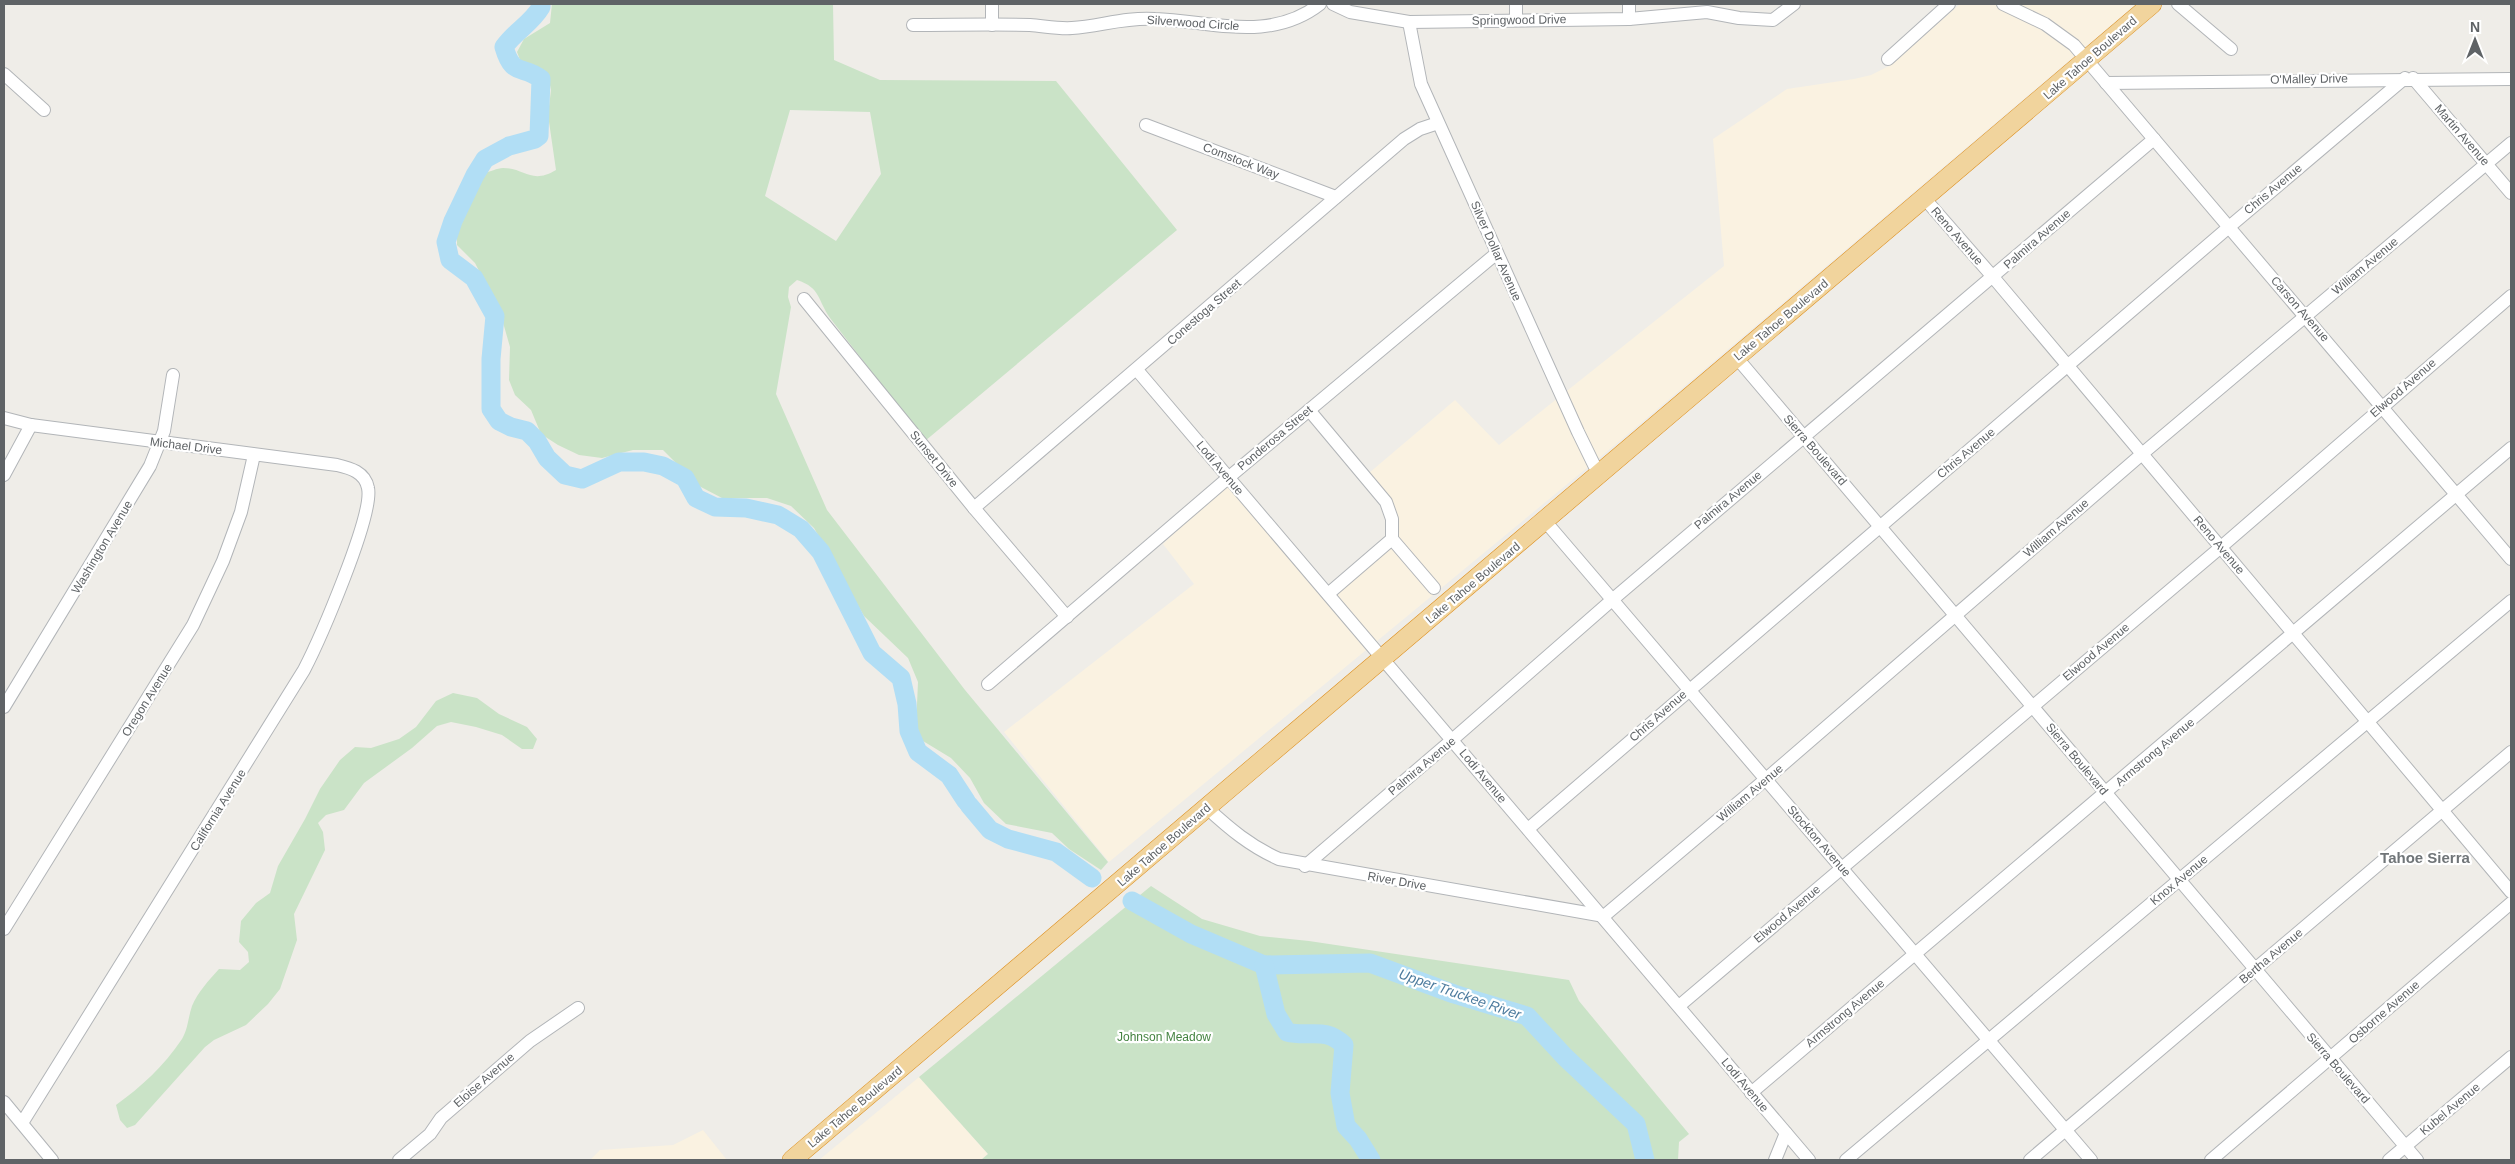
<svg xmlns="http://www.w3.org/2000/svg" width="2515" height="1164" font-family="Arial,sans-serif">
<rect width="100%" height="100%" fill="#efede8"/>
<!-- commercial -->
<g fill="#faf2e1">
<polygon points="1960,4 2136,4 1622,439 1109,862 1004,732 1194,584 1163,544 1228,482 1326,600 1396,538 1369,473 1455,400 1499,445 1724,266 1713,139 1787,89 1854,79 1871,75 1891,65"/>
<polygon points="919,1077 988,1154 981,1160 819,1160"/>
<polygon points="703,1130 727,1160 590,1160 600,1150 673,1145"/>
</g>
<!-- green -->
<g fill="#cae3c7" fill-rule="evenodd">
<path d="M552 4H833L834 60 880 80 1056 81 1177 230 925 441 830 318C817 299 821 288 797 280L789 287 788 297 791 307 776 394 827 510 965 690 1108 862 1101 870 1069 849 1052 833 1006 824 984 803 970 778 951 758 923 741 916 727 918 682 908 658 864 616 814 528 791 506 767 498H722L699 486 663 450H633L602 458 579 455 558 445 541 434 531 410 515 395 509 380 510 347 500 312 475 263 457 245V234L484 173C490 172 497 168 503 168 525 168 531 185 556 170L548 115 551 90 548 75 534 66 522 65 517 52 524 39 550 23ZM790 110 870 112 881 174 836 241 765 196Z"/>
<path d="M453 693 477 698 499 714 527 727 537 739 533 749H522L502 735 476 727 451 722 437 726 412 748 364 783 344 810 326 815 318 823 323 832 325 850 294 914 297 940 280 989 268 1004 246 1025 214 1040 205 1047 135 1125 127 1128 120 1120 116 1105C141 1087 164 1066 182 1039 188 1029 188 1018 192 1006 198 992 209 980 219 969L240 970 249 962 248 952 239 942 241 921 256 903 270 893 278 866 305 819 320 789 340 760 355 747 371 748 399 739 416 727 436 701Z"/>
<polygon points="1151,886 1202,919 1260,936 1309,941 1569,980 1579,1001 1689,1134 1679,1142 1678,1160 981,1160 988,1154 919,1077"/>
</g>
<g fill="none" stroke-linecap="round" stroke-linejoin="round">
<!-- river -->
<g stroke="#b1def5" stroke-width="19">
<path d="M541 4V7C531 24 515 31 504 47 513 78 522 64 541 79L539 136 535 139 509 146 485 159 475 175 453 221 446 242 450 260 474 278 495 316 491 359V409L499 421 511 427 527 431 537 441 547 458 565 475 582 479 619 462H644L663 466 685 478 696 498 715 507 746 508 778 515 801 529 821 552 872 653 901 678 907 704 909 731 918 752 949 775 966 801"/>
<polyline points="969,805 990,830 1008,839 1056,852 1092,878"/>
<polyline points="1132,901 1191,934 1264,965 1370,963 1454,994 1527,1016 1565,1057 1636,1124 1645,1160"/>
<path d="M1264 965 1276 1014 1287 1032C1310 1038 1324 1026 1344 1045L1340 1093 1346 1126 1358 1139 1371 1160"/>
</g>
<!-- minor casing -->
<g stroke="#b2b5b8" stroke-width="14">
<g id="minor">
<polyline points="992,4 992,25"/>
<polyline points="1333,4 1350,12 1409,22 1629,19 1707,12 1739,18 1773,20 1794,4"/>
<polyline points="1516,4 1516,20"/>
<polyline points="1629,4 1629,19"/>
<polyline points="2003,4 2045,24 2074,45 2511,559"/>
<polyline points="2178,4 2231,49"/>
<polyline points="1409,22 1421,84 1578,432 1599,475"/>
<path d="M913 25C952 25 991 24 1030 25 1044 26 1058 29 1072 28 1100 26 1126 17 1155 19 1212 21 1270 43 1320 4"/>
<polyline points="1888,59 1949,4"/>
<polyline points="4,74 44,110"/>
<polyline points="2413,78 2511,193"/>
<polyline points="2106,83 2511,79"/>
<polyline points="1146,125 1336,197"/>
<polyline points="1925,199 1993,277 2511,892"/>
<polyline points="804,299 974,508 1067,617"/>
<polyline points="1737,358 2417,1160"/>
<polyline points="1137,370 1809,1160"/>
<polyline points="1309,410 1386,502 1392,519 1392,539"/>
<path d="M4 418 31 425 337 465C350 468 365 472 368 488 374 515 319 641 304 670L22 1123"/>
<polyline points="4,475 31,425"/>
<polyline points="974,508 1404,139 1420,129 1438,123"/>
<polyline points="1545,521 2091,1160"/>
<polyline points="1328,594 1392,539 1434,588"/>
<polyline points="988,684 1228,478 1497,253"/>
<polyline points="4,707 150,466 164,431 173,375"/>
<path d="M1207 808C1230 829 1250 846 1279 859L1604 916 1766 779 2142 454 2511 143"/>
<polyline points="1528,829 2229,227 2405,78"/>
<polyline points="1305,866 1452,740 1612,600 2154,139"/>
<polyline points="4,929 193,625 223,561 241,512 254,455"/>
<polyline points="1679,1006 2221,547 2511,296"/>
<polyline points="1751,1093 2511,448"/>
<polyline points="4,1102 52,1160"/>
<polyline points="399,1160 430,1134 441,1118 530,1041 578,1008"/>
<polyline points="1775,1160 1786,1133"/>
<polyline points="1846,1160 2511,601"/>
<polyline points="2030,1160 2511,752"/>
<polyline points="2211,1160 2511,903"/>
<polyline points="2389,1160 2511,1057"/>
</g>
</g>
<!-- highway casing -->
<g stroke="#dc8d1b" stroke-width="20">
<polyline id="highway" points="792,1160 2152,4"/>
</g>
<!-- minor -->
<use href="#minor" stroke="#fff" stroke-width="12"/>
<!-- highway -->
<use href="#highway" stroke="#f1d49d" stroke-width="19"/>
</g>
<g text-anchor="middle" stroke-width="4.5" stroke-linejoin="round" paint-order="stroke">
<!-- street labels -->
<g font-size="12" fill="#5f6366" stroke="#fff">
<text transform="translate(1519 20) rotate(-1)" y="4">Springwood Drive</text>
<text transform="translate(1193 23) rotate(4)" y="4">Silverwood Circle</text>
<text transform="translate(2090 58) rotate(-41)" y="4">Lake Tahoe Boulevard</text>
<text transform="translate(2309 79) rotate(-1)" y="4">O'Malley Drive</text>
<text transform="translate(2462 135) rotate(49)" y="4">Martin Avenue</text>
<text transform="translate(1241 161) rotate(21)" y="4">Comstock Way</text>
<text transform="translate(2273 189) rotate(-40)" y="4">Chris Avenue</text>
<text transform="translate(1957 236) rotate(49)" y="4">Reno Avenue</text>
<text transform="translate(2037 239) rotate(-41)" y="4">Palmira Avenue</text>
<text transform="translate(1496 251) rotate(66)" y="4">Silver Dollar Avenue</text>
<text transform="translate(2365 266) rotate(-40)" y="4">William Avenue</text>
<text transform="translate(2300 309) rotate(49)" y="4">Carson Avenue</text>
<text transform="translate(1204 312) rotate(-41)" y="4">Conestoga Street</text>
<text transform="translate(1781 320) rotate(-40)" y="4">Lake Tahoe Boulevard</text>
<text transform="translate(2403 388) rotate(-41)" y="4">Elwood Avenue</text>
<text transform="translate(1275 438) rotate(-40)" y="4">Ponderosa Street</text>
<text transform="translate(186 446) rotate(7)" y="4">Michael Drive</text>
<text transform="translate(1815 450) rotate(49)" y="4">Sierra Boulevard</text>
<text transform="translate(1966 453) rotate(-40)" y="4">Chris Avenue</text>
<text transform="translate(934 459) rotate(51)" y="4">Sunset Drive</text>
<text transform="translate(1220 468) rotate(50)" y="4">Lodi Avenue</text>
<text transform="translate(1728 500) rotate(-40)" y="4">Palmira Avenue</text>
<text transform="translate(2056 528) rotate(-41)" y="4">William Avenue</text>
<text transform="translate(2219 545) rotate(50)" y="4">Reno Avenue</text>
<text transform="translate(102 547) rotate(-59)" y="4">Washington Avenue</text>
<text transform="translate(1473 583) rotate(-40)" y="4">Lake Tahoe Boulevard</text>
<text transform="translate(2096 652) rotate(-40)" y="4">Elwood Avenue</text>
<text transform="translate(147 700) rotate(-58)" y="4">Oregon Avenue</text>
<text transform="translate(1658 716) rotate(-41)" y="4">Chris Avenue</text>
<text transform="translate(2155 752) rotate(-40)" y="4">Armstrong Avenue</text>
<text transform="translate(2077 759) rotate(50)" y="4">Sierra Boulevard</text>
<text transform="translate(1422 766) rotate(-40)" y="4">Palmira Avenue</text>
<text transform="translate(1483 776) rotate(50)" y="4">Lodi Avenue</text>
<text transform="translate(1750 793) rotate(-40)" y="4">William Avenue</text>
<text transform="translate(218 810) rotate(-58)" y="4">California Avenue</text>
<text transform="translate(1819 841) rotate(49)" y="4">Stockton Avenue</text>
<text transform="translate(1164 845) rotate(-41)" y="4">Lake Tahoe Boulevard</text>
<text transform="translate(2179 880) rotate(-40)" y="4">Knox Avenue</text>
<text transform="translate(1397 881) rotate(10)" y="4">River Drive</text>
<text transform="translate(1787 914) rotate(-40)" y="4">Elwood Avenue</text>
<text transform="translate(2271 956) rotate(-40)" y="4">Bertha Avenue</text>
<text transform="translate(2384 1012) rotate(-41)" y="4">Osborne Avenue</text>
<text transform="translate(1845 1013) rotate(-40)" y="4">Armstrong Avenue</text>
<text transform="translate(2338 1068) rotate(49)" y="4">Sierra Boulevard</text>
<text transform="translate(484 1080) rotate(-41)" y="4">Eloise Avenue</text>
<text transform="translate(1745 1085) rotate(50)" y="4">Lodi Avenue</text>
<text transform="translate(855 1107) rotate(-40)" y="4">Lake Tahoe Boulevard</text>
<text transform="translate(2450 1109) rotate(-40)" y="4">Kubel Avenue</text>
</g>
<!-- park labels -->
<g font-size="12" fill="#448341" stroke="#fff">
<text x="1164" y="1041">Johnson Meadow</text>
</g>
<!-- water labels -->
<g font-size="14" font-style="italic" fill="#4c7b9e" stroke="#fff">
<text transform="translate(1460 994) rotate(19)" y="5">Upper Truckee River</text>
</g>
<!-- quarter labels -->
<g font-size="15" font-weight="bold" fill="#707578" stroke="#fff">
<text x="2425" y="863">Tahoe Sierra</text>
</g>
</g>
<!-- border -->
<rect width="2515" height="1164" fill="none" stroke="#5f6366" stroke-width="10"/>
<!-- north arrow -->
<g transform="translate(2475 40)" stroke="#ffffff" stroke-width="4" paint-order="stroke">
<path d="M0-4L9 19L0 12L-9 19Z" fill="#5f6366"/>
<text y="-8" font-size="14" font-weight="bold" text-anchor="middle" fill="#5f6366">N</text>
</g>
</svg>
